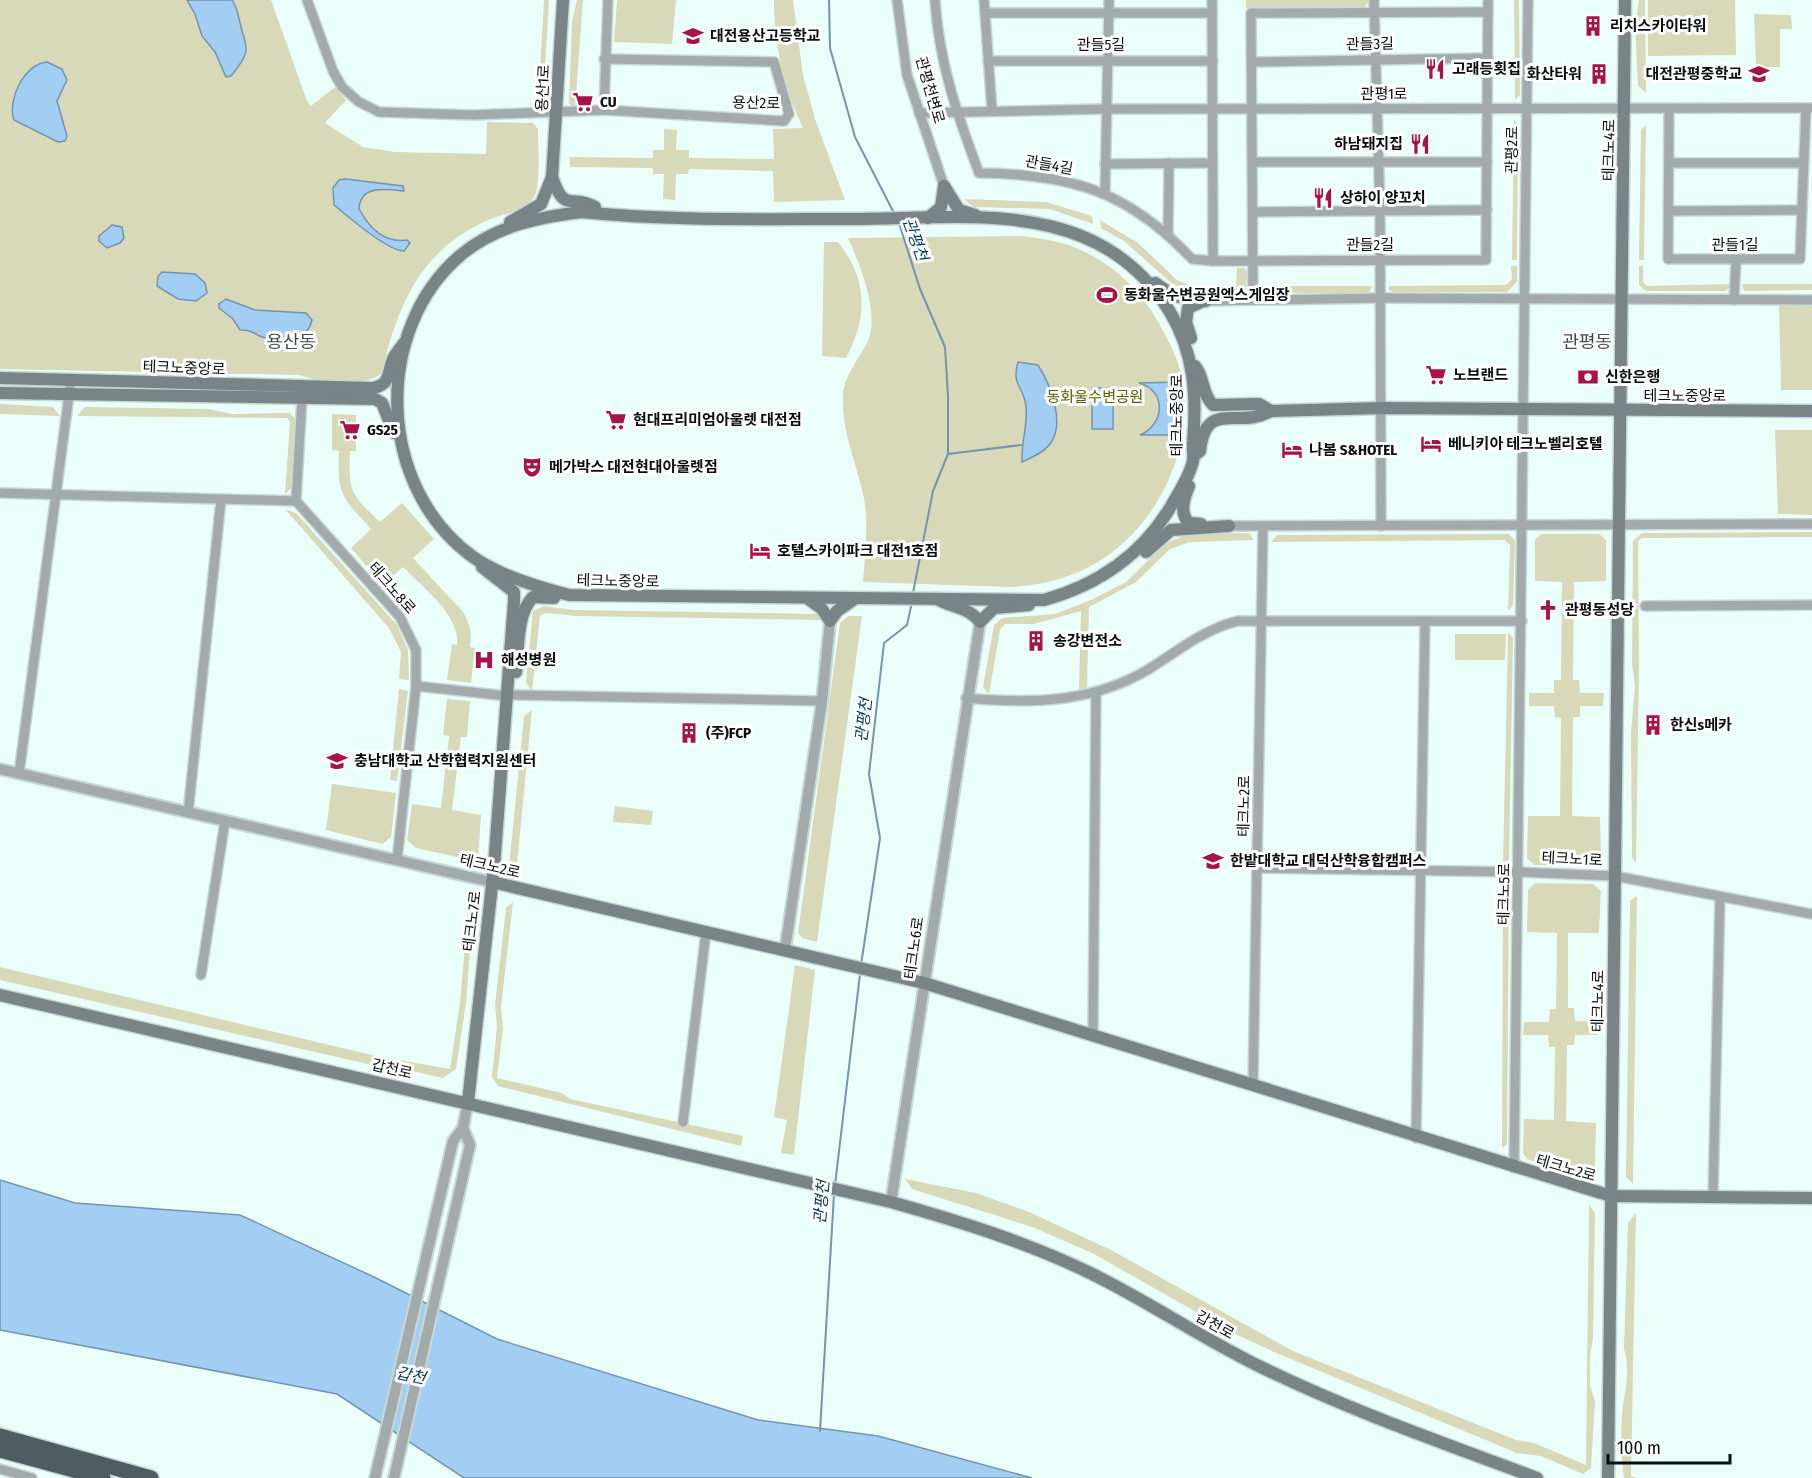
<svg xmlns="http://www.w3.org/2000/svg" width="1812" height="1478" font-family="'Fira Sans Condensed','Noto Sans KR',sans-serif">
<rect width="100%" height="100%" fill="#ebfffa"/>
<!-- green -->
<g fill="#d7d9b8">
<path d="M0 0H271L307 101 311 106 335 87 346 100 325 123 363 147 395 152 486 154 487 122 533 123 538 129C538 143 541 187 534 197 525 212 501 214 486 221 418 252 398 307 381 374 360 388 323 383 299 375L0 369Z"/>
<polygon points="544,0 549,0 543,102 538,106"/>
<polygon points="577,0 583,0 575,109 569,103 572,22"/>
<polygon points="617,0 676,0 672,44 614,42"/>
<path d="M774 0H793L803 75 816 122 845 200 774 202 773 171 689 169 688 174H676L675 200 663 199 664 174H653V168L570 167V157L653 158V150H664V129L677 130 676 150H689V158L774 159 773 129 803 128C784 87 774 46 774 0Z"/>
<polygon points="1246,0 1368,0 1368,3 1363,8 1246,8"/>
<polygon points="1514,0 1519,0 1520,95 1515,100"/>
<polygon points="1639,0 1645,0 1646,93 1638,86 1635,24"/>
<polygon points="1648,0 1735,0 1736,55 1648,56"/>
<polygon points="1754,14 1791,15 1792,29 1780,29 1780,67 1756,67"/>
<polygon points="1514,120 1518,124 1517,260 1512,260"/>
<polygon points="1646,125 1644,260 1639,260 1641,130"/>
<polygon points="964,199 1046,202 1092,216 1093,224 1050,209 974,207"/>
<polygon points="1100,220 1138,243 1177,280 1193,287 1236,287 1237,268 1245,268 1247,272 1246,291 1243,294 1189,293 1169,281 1124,241 1101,228"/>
<path d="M1020 236C1037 238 1053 240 1069 245 1107 259 1138 286 1157 320 1166 336 1176 353 1180 370 1201 452 1148 549 1068 576 1049 583 1030 586 1010 587L863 582C865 556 868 529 865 504 859 468 841 433 843 396 843 377 859 359 867 343 881 316 860 264 848 238Z"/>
<path d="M824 242H838C868 280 868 316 846 358L822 356Z"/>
<polygon points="1511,266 1517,266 1517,282 1507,292 1393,292 1389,290 1389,286 1506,285 1512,279"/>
<polygon points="1639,266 1643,266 1643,282 1647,286 1730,284 1730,288 1725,291 1646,291 1639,285"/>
<polygon points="1742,284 1812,284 1812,290 1744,291"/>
<polygon points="1260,286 1372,286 1369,293 1264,293"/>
<polygon points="1779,305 1812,305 1812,390 1781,390"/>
<polygon points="0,404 53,407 60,416 0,414"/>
<polygon points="85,407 209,409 232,414 290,413 295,419 291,488 285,494 290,422 287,418 77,416"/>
<path d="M332 414 356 415V451H350C348 492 351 494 380 522L402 503 434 539 413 558 463 612C470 624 472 633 470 647L475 648 471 683 447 680 452 644 457 645C460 614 423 588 403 567L383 585 351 548 371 529C342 497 337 496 339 451L332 450Z"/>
<polygon points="1775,430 1812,430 1812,515 1778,514"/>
<polygon points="286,510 296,513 397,625 408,650 409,680 399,679 401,652 389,628"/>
<polygon points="1812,532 1812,537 1642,538 1638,541 1639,670 1636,863 1632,858 1631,732 1635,686 1632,664 1633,541 1642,533"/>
<polygon points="1249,533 1254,540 1190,542 1170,549 1136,582 1089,607 1087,687 1079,690 1081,611 1034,624 1005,624 1000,630 989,694 983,687 994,625 1002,618 1055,614 1091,600 1126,582 1165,544 1188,534"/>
<polygon points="1509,534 1515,541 1513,605 1508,611 1510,545 1505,540 1271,542 1277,535"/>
<polygon points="1541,534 1599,534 1606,540 1606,581 1574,582 1573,680 1579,680 1580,693 1604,693 1603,706 1580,706 1580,717 1573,717 1572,816 1600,817 1601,860 1596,866 1534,865 1527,858 1528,816 1560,816 1561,718 1555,717 1554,706 1529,706 1529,693 1554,693 1554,680 1561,680 1562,582 1535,581 1535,540"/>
<polygon points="544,606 573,610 818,614 822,620 576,616 545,613 540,616 532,691 526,683 533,611"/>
<polygon points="848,616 862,616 817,942 802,938 798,933 840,623"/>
<polygon points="1508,632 1513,638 1509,860 1503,865"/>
<polygon points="1455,634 1506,634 1505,660 1455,660"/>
<polygon points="399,689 408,691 397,781 390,780"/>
<polygon points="447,699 470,701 467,737 461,737 452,810 481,815 478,860 470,860 416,848 407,840 412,804 441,808 449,736 443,735"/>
<polygon points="532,710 516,874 509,867 524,716"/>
<polygon points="332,784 396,793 391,837 382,844 326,830"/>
<polygon points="615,806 653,811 651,825 613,822"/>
<polygon points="1535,883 1593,884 1601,891 1599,933 1568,933 1568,1008 1574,1008 1575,1021 1598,1022 1598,1035 1575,1035 1574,1045 1567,1045 1566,1121 1596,1123 1595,1171 1586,1179 1527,1159 1523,1153 1524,1119 1554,1120 1555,1047 1549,1047 1548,1035 1523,1035 1524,1022 1549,1022 1550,1009 1556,1009 1557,933 1527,932 1528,890"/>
<polygon points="1503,884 1509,890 1507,1144 1502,1148"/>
<polygon points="470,890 474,896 466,1003 456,1069 443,1078 404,1069 376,1066 0,980 0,967 376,1056 450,1069 460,1002"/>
<polygon points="1637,896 1633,1184 1626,1177 1630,901"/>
<polygon points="513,902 501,1007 503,1029 497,1078 562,1093 570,1099 743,1136 741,1146 498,1086 492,1077 497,1027 495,1005 506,908"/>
<polygon points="795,965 815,970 794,1155 781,1153 787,1120 774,1117"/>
<polygon points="905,1179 976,1193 1029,1212 1111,1250 1293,1351 1516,1440 1534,1443 1586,1465 1589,1205 1595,1213 1593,1339 1590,1355 1590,1386 1595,1401 1591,1468 1583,1474 1541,1456 1517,1453 1274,1352 1233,1333 1094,1254 1035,1228 912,1189"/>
<path d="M1636 1213 1631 1476 1637 1478H1624C1621 1457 1620 1420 1624 1399 1627 1381 1629 1367 1624 1348L1628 1223Z"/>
</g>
<!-- water -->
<g fill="#a3cef4" stroke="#7494ae" stroke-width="1.5">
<path d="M187 0H232C237 7 238 14 240 23 247 51 252 50 231 76L226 77 215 52 202 36 195 14Z"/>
<path d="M47 62 62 69 67 80 57 101 67 136 65 141 58 142 14 120C7 100 24 64 47 62Z"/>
<path d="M345 179 403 186 404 191C385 189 360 185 359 209 370 229 384 243 407 240L410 243 404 251C389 252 347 216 334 205L333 188 339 180Z"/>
<polygon points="112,225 122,227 124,238 120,243 107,248 99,241 99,236"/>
<polygon points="162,272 195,274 205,283 207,293 196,301 178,299 157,286 158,276"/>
<path d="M226 299 255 310 306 313 312 320C311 324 309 330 305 332 301 335 267 339 262 337 252 333 253 330 240 330L233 319 219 308V304Z"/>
<path d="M1018 362 1038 365C1050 384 1066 423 1050 444 1043 453 1031 458 1022 462 1021 442 1028 426 1026 406 1024 387 1011 385 1018 362Z"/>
<path d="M1182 382 1183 435H1140C1164 425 1168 391 1139 383Z"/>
<rect x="1092" y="388" width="21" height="41"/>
<polygon points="0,1180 75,1203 240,1215 374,1277 497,1339 758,1420 878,1436 1032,1478 464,1478 337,1394 0,1330"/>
</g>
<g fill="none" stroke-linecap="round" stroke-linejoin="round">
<!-- stream -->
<g stroke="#7494ae" stroke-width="2">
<polyline points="829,0 830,48 855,137 895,215"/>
<polyline points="899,223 920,289 945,347 948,396 948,454 933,491 913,593"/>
<polyline points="948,454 1021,445"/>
<polyline points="861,965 880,838 869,774 884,643 907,625 912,602"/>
<polyline points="835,1185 860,974"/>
<polyline points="820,1431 834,1194"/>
</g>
<!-- minor casing -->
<g stroke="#c7d8d4" stroke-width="12">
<g id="minor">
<polyline points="307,0 333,71 342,87 359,102 379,112 473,115 604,110 784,121 789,114 774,62 604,59"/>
<polyline points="897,0 907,75 944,186"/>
<path d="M935 0C939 63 957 114 979 173 1071 174 1128 191 1192 259L1213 261 1486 260 1488 0"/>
<polyline points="984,0 992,110"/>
<polyline points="1212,0 1213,261"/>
<polyline points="1374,0 1380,209 1381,526"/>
<polyline points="985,13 1212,13"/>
<polyline points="988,61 1213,61"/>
<polyline points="1253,62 1488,58"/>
<polyline points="1669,109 1668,259 1800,259 1806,108"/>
<polyline points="604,110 608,0"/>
<polyline points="919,113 1106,109 1812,108"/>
<polyline points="1254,162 1487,162"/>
<polyline points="1669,163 1803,163"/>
<polyline points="1105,164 1212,163"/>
<polyline points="1105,193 1109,0"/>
<polyline points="1669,211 1802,210"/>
<polyline points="1254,212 1487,210"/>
<polyline points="1168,233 1169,163"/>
<polyline points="1253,300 1251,13 1488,12"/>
<polyline points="1734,300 1736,261"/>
<polyline points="1206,301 1381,298 1812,300"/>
<polyline points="0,493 296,501 400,617 416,650 416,686 397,860"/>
<polyline points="296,501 302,398"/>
<polyline points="1229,526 1812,524"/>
<polyline points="1645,606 1812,605"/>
<polyline points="416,686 507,696"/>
<polyline points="514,695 822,701"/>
<path d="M966 698C1030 704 1093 703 1149 669 1178 651 1204 629 1238 621H1522"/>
<polyline points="19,774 71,380"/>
<polyline points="188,813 221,500"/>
<polyline points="1258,868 1519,872 1615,876 1812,914"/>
<polyline points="201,975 225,821"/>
<polyline points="1093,1034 1096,693"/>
<polyline points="1253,1086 1263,527"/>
<polyline points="683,1122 706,932"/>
<polyline points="1416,1138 1425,622"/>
<polyline points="1514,1168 1528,0"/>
<polyline points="1713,1197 1720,897"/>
<polyline points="0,1469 32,1478"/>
</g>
</g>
<!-- tertiary casing -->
<g stroke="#c7d8d4" stroke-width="14">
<g id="tertiary">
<polyline points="0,769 492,882"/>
<polyline points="785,950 822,701 830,621"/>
<polyline points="891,1202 980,622"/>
<polyline points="375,1478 453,1141 463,1128 468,1102"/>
<polyline points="394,1478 470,1145 463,1128"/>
</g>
</g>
<!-- secondary casing -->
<g stroke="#c7d8d4" stroke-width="15">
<g id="secondary">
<path d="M552 177C565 215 571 193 595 207"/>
<polyline points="944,186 959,210 975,215"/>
<path d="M581 212C670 221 761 219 850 219 967 219 1098 195 1170 312 1194 352 1197 395 1193 441 1192 448 1194 454 1193 461 1190 475 1181 489 1174 501 1145 553 1101 584 1044 600L569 595C537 587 500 576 473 557 376 487 372 329 462 254 496 226 539 217 581 212Z"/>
<polyline points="928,218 941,207 944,186"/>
<polyline points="510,222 541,204 552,177 563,0"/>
<polyline points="1155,283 1174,296 1206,301"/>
<polyline points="1191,338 1186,322 1188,308 1203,301"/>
<path d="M1195 366C1205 378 1201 393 1213 405L1259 404 1271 411"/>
<path d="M0 378 373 388C391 384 387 374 393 359 395 354 401 348 404 343"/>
<polyline points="0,393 375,399 382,403 394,433"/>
<path d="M1195 455 1200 451C1206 398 1238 430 1271 411L1382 408 1812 411"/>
<path d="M1189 486C1184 498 1179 513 1189 523L1201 524"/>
<polyline points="1146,552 1171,530 1229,526"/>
<polyline points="807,598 822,609 830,621 837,611 853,600"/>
<path d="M937 599C953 608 969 607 980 622L994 608 1029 605"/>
<path d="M516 672C519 649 516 614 533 597L554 598"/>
<polyline points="492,882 924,983 1611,1196 1812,1198"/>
<path d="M0 995 891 1202C958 1221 1024 1241 1088 1272 1149 1301 1205 1341 1267 1370 1354 1412 1446 1444 1537 1478"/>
<polyline points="468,1102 494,867 514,601 514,592 482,567"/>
<polyline points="1608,1478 1625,0"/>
</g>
</g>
<!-- trunk casing -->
<g stroke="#c7d8d4" stroke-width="18">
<g id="trunk">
<polyline points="0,1436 151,1478"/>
<polyline points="0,1450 103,1478"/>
</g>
</g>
<!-- minor -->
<use href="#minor" stroke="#a2aaac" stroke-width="9"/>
<!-- tertiary -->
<use href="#tertiary" stroke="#a2aaac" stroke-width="10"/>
<!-- secondary -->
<use href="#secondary" stroke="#788486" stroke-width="12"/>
<!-- trunk -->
<use href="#trunk" stroke="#4e5e60" stroke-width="15"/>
</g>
<!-- icons -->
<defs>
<g id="building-bare" transform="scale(1.62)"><path d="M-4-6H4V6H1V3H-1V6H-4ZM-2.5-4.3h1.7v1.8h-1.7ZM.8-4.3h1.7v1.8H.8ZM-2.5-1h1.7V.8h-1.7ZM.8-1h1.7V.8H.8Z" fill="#a71247" stroke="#fff" stroke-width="2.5" paint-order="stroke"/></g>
<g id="school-bare" transform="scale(1.62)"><path d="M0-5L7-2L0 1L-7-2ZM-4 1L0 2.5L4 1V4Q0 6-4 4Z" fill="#a71247" stroke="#fff" stroke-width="2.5" paint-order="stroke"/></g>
<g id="restaurant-bare" transform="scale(1.62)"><path d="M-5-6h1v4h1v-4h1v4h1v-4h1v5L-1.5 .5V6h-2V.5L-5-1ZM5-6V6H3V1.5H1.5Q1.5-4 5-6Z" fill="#a71247" stroke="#fff" stroke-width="2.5" paint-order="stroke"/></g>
<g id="supermarket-bare" transform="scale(1.62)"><path d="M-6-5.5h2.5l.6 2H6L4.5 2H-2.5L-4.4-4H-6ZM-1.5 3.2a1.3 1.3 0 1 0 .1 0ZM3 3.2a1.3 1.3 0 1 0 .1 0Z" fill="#a71247" stroke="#fff" stroke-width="2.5" paint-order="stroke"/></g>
<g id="stadium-bare" transform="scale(1.62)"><path d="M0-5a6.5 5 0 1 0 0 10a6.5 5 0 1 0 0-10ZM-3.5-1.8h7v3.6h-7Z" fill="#a71247" stroke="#fff" stroke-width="2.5" paint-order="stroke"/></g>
<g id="bank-bare" transform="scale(1.62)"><path d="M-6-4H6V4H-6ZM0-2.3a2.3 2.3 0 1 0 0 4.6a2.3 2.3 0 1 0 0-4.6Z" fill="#a71247" stroke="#fff" stroke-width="2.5" paint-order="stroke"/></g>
<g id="hotel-bare" transform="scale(1.62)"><path d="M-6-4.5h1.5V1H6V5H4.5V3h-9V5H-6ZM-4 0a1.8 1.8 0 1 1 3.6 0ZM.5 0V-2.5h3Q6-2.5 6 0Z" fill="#a71247" stroke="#fff" stroke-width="2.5" paint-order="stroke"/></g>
<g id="theatre-bare" transform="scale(1.62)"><path d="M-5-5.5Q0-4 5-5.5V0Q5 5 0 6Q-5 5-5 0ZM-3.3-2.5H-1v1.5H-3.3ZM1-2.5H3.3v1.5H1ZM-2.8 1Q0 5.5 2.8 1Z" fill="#a71247" stroke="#fff" stroke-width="2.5" paint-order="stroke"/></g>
<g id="church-bare" transform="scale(1.62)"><path d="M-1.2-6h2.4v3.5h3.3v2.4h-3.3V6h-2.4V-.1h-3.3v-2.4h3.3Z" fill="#a71247" stroke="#fff" stroke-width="2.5" paint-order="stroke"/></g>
<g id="hospital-bare" transform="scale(1.62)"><path d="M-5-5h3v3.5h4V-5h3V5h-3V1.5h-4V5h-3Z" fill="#a71247" stroke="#fff" stroke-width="2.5" paint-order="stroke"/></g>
<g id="university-bare" transform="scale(1.62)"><path d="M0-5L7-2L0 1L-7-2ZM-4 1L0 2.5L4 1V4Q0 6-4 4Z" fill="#a71247" stroke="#fff" stroke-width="2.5" paint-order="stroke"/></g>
</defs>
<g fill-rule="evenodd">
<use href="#building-bare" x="1593" y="26"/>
<use href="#school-bare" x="693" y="36"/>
<use href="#restaurant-bare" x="1435" y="69"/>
<use href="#building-bare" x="1599" y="74"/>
<use href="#school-bare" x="1759" y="74"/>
<use href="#supermarket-bare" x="583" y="102"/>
<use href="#restaurant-bare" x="1420" y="144"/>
<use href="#restaurant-bare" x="1323" y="198"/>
<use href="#stadium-bare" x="1107" y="295"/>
<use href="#supermarket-bare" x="1436" y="375"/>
<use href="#bank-bare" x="1588" y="377"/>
<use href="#supermarket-bare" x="616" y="420"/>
<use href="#supermarket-bare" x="350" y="430"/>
<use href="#hotel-bare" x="1431" y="444"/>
<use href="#hotel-bare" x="1292" y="450"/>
<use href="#theatre-bare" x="532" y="467"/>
<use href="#hotel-bare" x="760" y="551"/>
<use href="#church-bare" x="1548" y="610"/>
<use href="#building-bare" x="1036" y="641"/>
<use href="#hospital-bare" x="484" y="660"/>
<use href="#building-bare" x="1653" y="725"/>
<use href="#building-bare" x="689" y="733"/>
<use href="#university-bare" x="337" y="761"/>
<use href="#university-bare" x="1213" y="861"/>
</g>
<g text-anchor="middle" stroke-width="6" stroke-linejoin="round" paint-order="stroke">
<!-- poi labels -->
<g font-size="15" font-weight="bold" fill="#070e0c" stroke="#fff" text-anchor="start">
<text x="1610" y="31">리치스카이타워</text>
<text x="710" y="41">대전용산고등학교</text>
<text x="1452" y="74">고래등횟집</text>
<text x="1582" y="79" text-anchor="end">화산타워</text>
<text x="1742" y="79" text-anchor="end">대전관평중학교</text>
<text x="600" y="107">CU</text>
<text x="1403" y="149" text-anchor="end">하남돼지집</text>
<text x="1340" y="203">상하이 양꼬치</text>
<text x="1124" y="300">동화울수변공원엑스게임장</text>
<text x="1453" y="380">노브랜드</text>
<text x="1605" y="382">신한은행</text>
<text x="633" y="425">현대프리미엄아울렛 대전점</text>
<text x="367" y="435">GS25</text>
<text x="1448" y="449">베니키아 테크노벨리호텔</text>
<text x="1309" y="455">나봄 S&amp;HOTEL</text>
<text x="549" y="472">메가박스 대전현대아울렛점</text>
<text x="777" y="556">호텔스카이파크 대전1호점</text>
<text x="1565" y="615">관평동성당</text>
<text x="1053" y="646">송강변전소</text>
<text x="501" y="665">해성병원</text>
<text x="1670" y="730">한신s메카</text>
<text x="706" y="738">(주)FCP</text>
<text x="354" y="766">충남대학교 산학협력지원센터</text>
<text x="1230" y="866">한밭대학교 대덕산학융합캠퍼스</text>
</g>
<!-- street labels -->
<g font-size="15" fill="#070e0c" stroke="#fff">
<text transform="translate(1370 44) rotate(-1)" y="5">관들3길</text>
<text x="1101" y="50">관들5길</text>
<text transform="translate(543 88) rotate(-87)" y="5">용산1로</text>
<text transform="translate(930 90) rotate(74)" y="5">관평천변로</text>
<text x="1384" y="99">관평1로</text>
<text transform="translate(756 103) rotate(1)" y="5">용산2로</text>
<text transform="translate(1512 150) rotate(-89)" y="5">관평2로</text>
<text transform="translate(1609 150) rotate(-89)" y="5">테크노4로</text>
<text transform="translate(1049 165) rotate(10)" y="5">관들4길</text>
<text x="1370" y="250">관들2길</text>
<text x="1735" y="250">관들1길</text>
<text transform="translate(184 368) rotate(2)" y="5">테크노중앙로</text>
<text x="1685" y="401">테크노중앙로</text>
<text transform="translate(1177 415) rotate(-90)" y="5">테크노중앙로</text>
<text transform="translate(618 581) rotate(1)" y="5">테크노중앙로</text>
<text transform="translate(392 588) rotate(49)" y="5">테크노8로</text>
<text transform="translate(1244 806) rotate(-89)" y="5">테크노2로</text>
<text transform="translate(1572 859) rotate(3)" y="5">테크노1로</text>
<text transform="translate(490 866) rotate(13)" y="5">테크노2로</text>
<text transform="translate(1504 894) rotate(-89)" y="5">테크노5로</text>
<text transform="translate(472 921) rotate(-83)" y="5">테크노7로</text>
<text transform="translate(914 948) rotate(-82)" y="5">테크노6로</text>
<text transform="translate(1598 1001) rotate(-89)" y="5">테크노4로</text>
<text transform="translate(392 1069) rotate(13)" y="5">갑천로</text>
<text transform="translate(1566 1168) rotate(16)" y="5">테크노2로</text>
<text transform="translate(1215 1325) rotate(29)" y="5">갑천로</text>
</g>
<!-- park labels -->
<g font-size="15" fill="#5a5b00" stroke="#fff">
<text x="1095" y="402">동화울수변공원</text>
</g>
<!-- water labels -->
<g font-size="16" font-style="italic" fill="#05385b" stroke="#fff">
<text transform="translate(916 239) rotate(70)" y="6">관평천</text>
<text transform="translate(863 720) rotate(-83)" y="6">관평천</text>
<text transform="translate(821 1202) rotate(-85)" y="6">관평천</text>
<text transform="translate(411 1375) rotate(12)" y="6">갑천</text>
</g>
<!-- quarter labels -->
<g font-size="18" fill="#3e4e4a" stroke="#fff">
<text x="291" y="348">용산동</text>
<text x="1587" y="348">관평동</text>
</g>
</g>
<!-- scale -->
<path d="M1608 1454v9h122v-9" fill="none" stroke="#070e0c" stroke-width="3"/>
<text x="1617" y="1454" font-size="18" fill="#070e0c" stroke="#ffffff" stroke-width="4.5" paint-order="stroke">100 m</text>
</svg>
